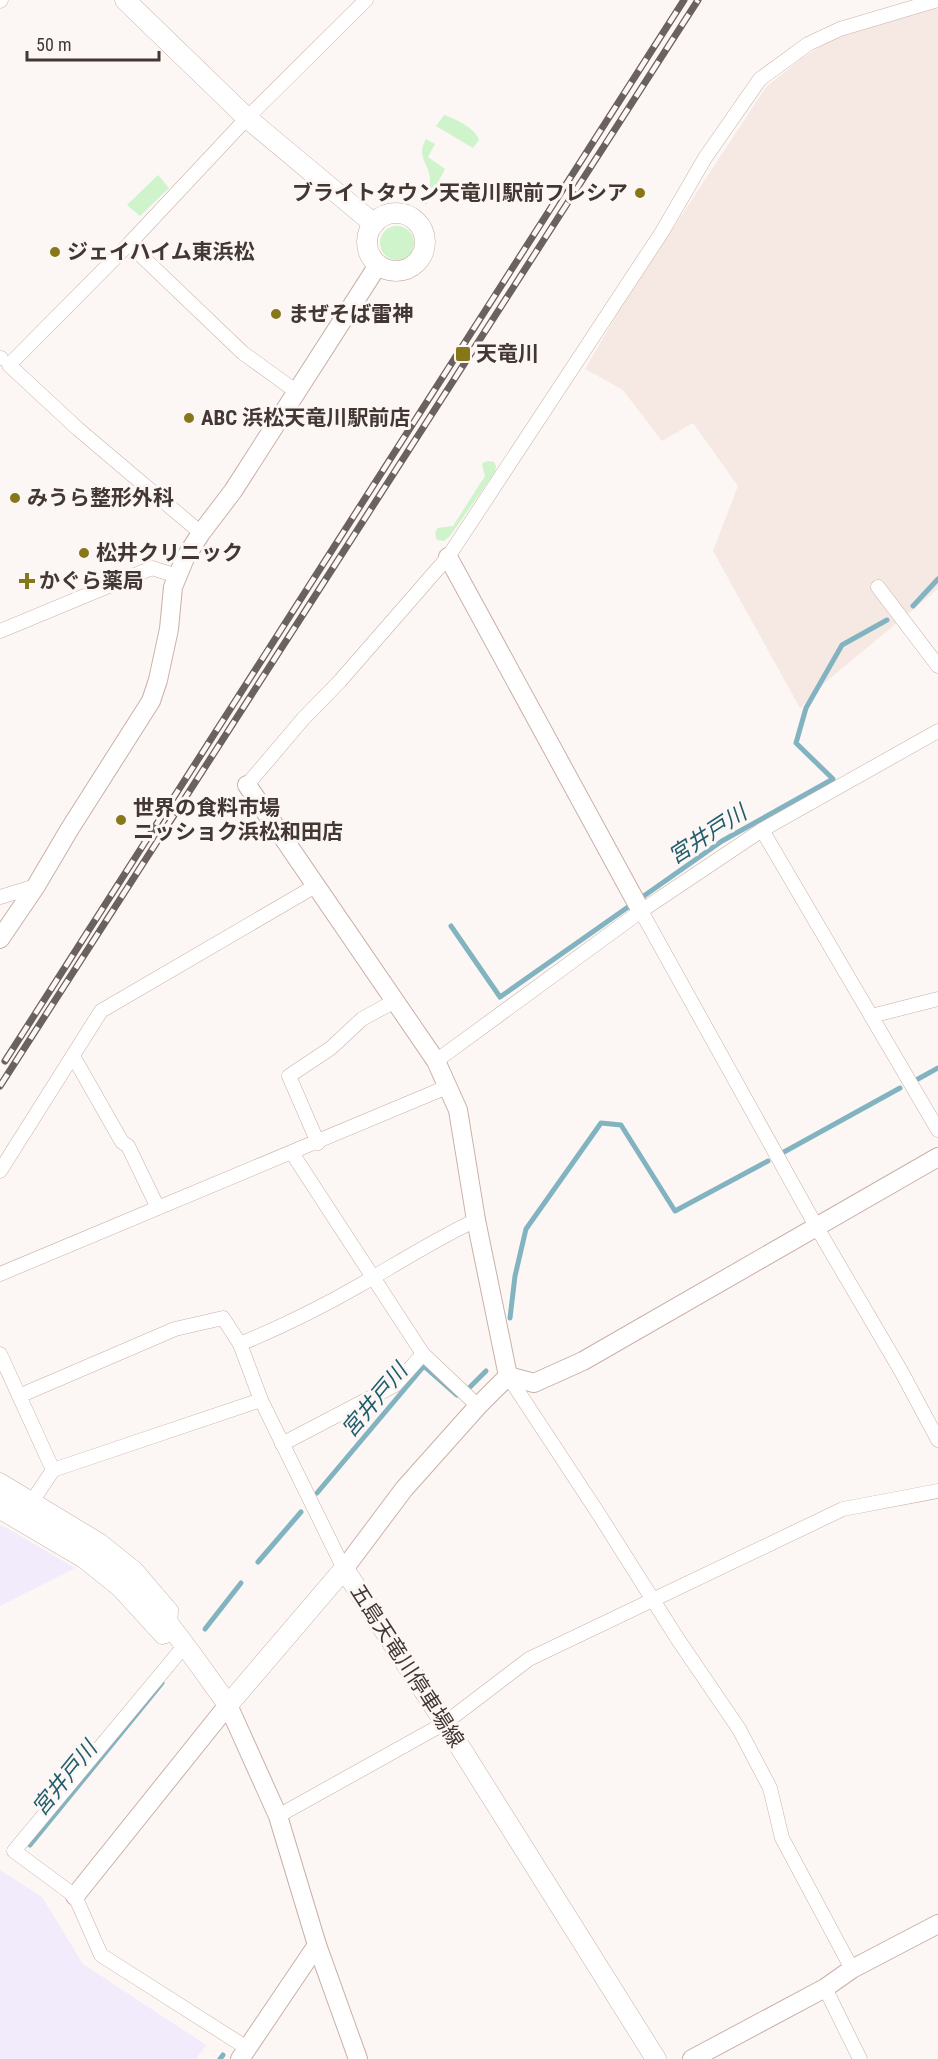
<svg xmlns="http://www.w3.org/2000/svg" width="938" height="2059" font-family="'Roboto Condensed','Noto Sans JP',sans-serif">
<rect width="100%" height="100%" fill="#fcf7f4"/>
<!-- built -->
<polygon fill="#f6e8e3" points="938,7 938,589 828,680 800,708 713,551 738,486 693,423 662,441 623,390 585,369 622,306 766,87 802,58 833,39"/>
<!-- industrial -->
<g fill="#f1ebfc">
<polygon points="0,1525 12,1531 75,1568 0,1606"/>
<polygon points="0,1870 42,1897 83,1964 206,2045 196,2059 0,2059"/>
</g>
<!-- green -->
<g fill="#cff4cc">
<path d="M444 115C456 119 475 128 479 140L473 148 436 126Z"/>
<path d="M426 139 435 144 428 157 445 169 426 205 423 201C425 196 430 188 430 182 431 164 415 158 426 139Z"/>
<polygon points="158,175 169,188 140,216 127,205"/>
<circle cx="397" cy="243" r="17"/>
<polygon points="489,461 494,462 496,466 495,472 450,536 444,541 437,540 435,533 438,528 453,526 485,476 482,465 484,462"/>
</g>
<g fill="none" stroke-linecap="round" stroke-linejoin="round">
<!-- stream -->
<g stroke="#82b3c0" stroke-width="5">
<polyline points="913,606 938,579"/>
<polyline points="451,926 500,997 722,841 833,779 796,743 806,708 842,645 887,620"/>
<polyline points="918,1079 938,1068"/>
<polyline points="784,1152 900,1088"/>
<polyline points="510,1318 515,1276 526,1229 601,1123 621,1125 675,1211 768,1161"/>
<polyline points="466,1391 486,1371"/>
<polyline points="317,1493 424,1366 457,1395"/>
<polyline points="258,1562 301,1512"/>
<polyline points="205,1629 241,1583"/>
<polyline points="30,1845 162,1683"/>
<polyline points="220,2059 223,2055"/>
</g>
<!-- minor casing -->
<g stroke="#cab0a7" stroke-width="15">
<g id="minor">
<polyline points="0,1 1,0"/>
<polyline points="129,244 9,365 78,429 201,533"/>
<polyline points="0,358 1,358"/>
<polyline points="297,392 243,353 129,244 247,118 366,0"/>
<polyline points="878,587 938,666"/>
<polyline points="0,631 152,568 177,576"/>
<polyline points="247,785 303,719 340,681 448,557 662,232 705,158 760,79 808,44 840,29 938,0"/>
<polyline points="762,830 938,1130"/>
<polyline points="0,897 36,886"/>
<polyline points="641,911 816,1226 901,1371 938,1440"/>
<polyline points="871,1016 938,999"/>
<polyline points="73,1056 122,1142 128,1146 158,1208"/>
<polyline points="436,1061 641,911 762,830 938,731"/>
<polyline points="318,1143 289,1076 331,1048 362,1019 395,1001"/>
<polyline points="292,1153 423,1354 478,1406"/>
<polyline points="0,1171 101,1011 317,885"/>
<polyline points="0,1274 447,1087"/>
<polyline points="0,1354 53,1470"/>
<polyline points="508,1376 600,1516 677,1638 739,1729 770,1788 782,1838 852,1969"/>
<polyline points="19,1396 175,1329 223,1318 240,1344"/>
<polyline points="282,1444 395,1385 423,1354"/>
<polyline points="0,1480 101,1541 136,1569 171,1610 170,1626"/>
<polyline points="33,1500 53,1470 261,1400"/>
<polyline points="0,1512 83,1561 118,1589 162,1637 176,1633"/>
<path d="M344 1569 261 1400 240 1344C281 1327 322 1307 360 1285 398 1263 436 1239 476 1220"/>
<polyline points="185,1645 14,1851 75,1896 101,1955 247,2048"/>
<polyline points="278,1816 445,1723 529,1659 843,1509 938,1491"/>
<polyline points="825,1988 860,2059"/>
</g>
</g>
<!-- tertiary casing -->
<g stroke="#cab0a7" stroke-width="20">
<g id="tertiary">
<polyline points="448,557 641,911"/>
<polyline points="247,785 436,1061 458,1110 476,1220 508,1376"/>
<polyline points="0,939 36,886 69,830 151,701 158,680 169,629 173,587 185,558 201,533 233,491 378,265"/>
<polyline points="508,1376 534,1383 583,1361 938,1157"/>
<polyline points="344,1569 404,1489 478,1406 508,1376"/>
<polyline points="75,1896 228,1705 278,1816 317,1945 358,2059"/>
<polyline points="240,2059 317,1945"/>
<polyline points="692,2059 825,1988 852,1969 938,1924"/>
</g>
</g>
<!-- secondary casing -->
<g stroke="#cab0a7" stroke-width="21">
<g id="secondary">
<polyline points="125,0 247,118 374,224"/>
<circle cx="396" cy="242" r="29"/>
<path d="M0 1496C31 1516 66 1531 96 1552 151 1592 189 1651 228 1705L344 1569 445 1723 656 2059"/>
</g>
</g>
<!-- minor -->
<use href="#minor" stroke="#fff" stroke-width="14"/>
<!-- tertiary -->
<use href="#tertiary" stroke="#fff" stroke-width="18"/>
<!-- secondary -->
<use href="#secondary" stroke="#fff" stroke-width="20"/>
<!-- rail casing -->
<g stroke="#6b615e" stroke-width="7">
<g id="rail">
<polyline points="5,1061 684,0"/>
<polyline points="0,1086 698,0"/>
</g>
</g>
<!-- rail -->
<use href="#rail" stroke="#fcf7f4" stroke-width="4.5" stroke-dasharray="14" stroke-linecap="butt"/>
</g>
<!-- markers -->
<g fill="#87771b" stroke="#fcf7f4" stroke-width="2">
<circle cx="640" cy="193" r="6"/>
<circle cx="55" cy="252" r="6"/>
<circle cx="276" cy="314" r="6"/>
<rect x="455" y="346" width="16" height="16" rx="3"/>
<circle cx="189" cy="418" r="6"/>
<circle cx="15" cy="498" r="6"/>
<circle cx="84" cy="553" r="6"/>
<path d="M24 572h6v6h6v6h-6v6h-6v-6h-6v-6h6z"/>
<circle cx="121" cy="820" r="6"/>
</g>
<g text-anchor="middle" stroke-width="6" stroke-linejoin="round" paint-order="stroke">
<!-- poi labels -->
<g font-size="21" font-weight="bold" fill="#423733" stroke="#fcf7f4" text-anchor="start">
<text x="628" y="200" text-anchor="end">ブライトタウン天竜川駅前フレシア</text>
<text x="67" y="259">ジェイハイム東浜松</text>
<text x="288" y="321">まぜそば雷神</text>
<text x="476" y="361">天竜川</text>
<text x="201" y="425">ABC 浜松天竜川駅前店</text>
<text x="27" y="505">みうら整形外科</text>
<text x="96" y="560">松井クリニック</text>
<text x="39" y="588">かぐら薬局</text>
<text x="133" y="815">世界の食料市場<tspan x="133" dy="24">ニッショク浜松和田店</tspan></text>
</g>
<!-- street labels -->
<g font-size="21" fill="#423733" stroke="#fcf7f4">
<text transform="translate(407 1666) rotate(57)" y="7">五島天竜川停車場線</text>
</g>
<!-- water labels -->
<g font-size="22" font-style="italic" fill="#205d6c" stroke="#fcf7f4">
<text transform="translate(707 834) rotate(-33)" y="8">宮井戸川</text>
<text transform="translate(374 1400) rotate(-50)" y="8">宮井戸川</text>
<text transform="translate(64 1778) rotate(-51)" y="8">宮井戸川</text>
</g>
</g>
<!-- scale -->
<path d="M27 51v9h132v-9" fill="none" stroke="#423733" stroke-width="3"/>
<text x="36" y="51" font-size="18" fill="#423733" stroke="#fcf7f4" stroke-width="4.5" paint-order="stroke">50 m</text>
</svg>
